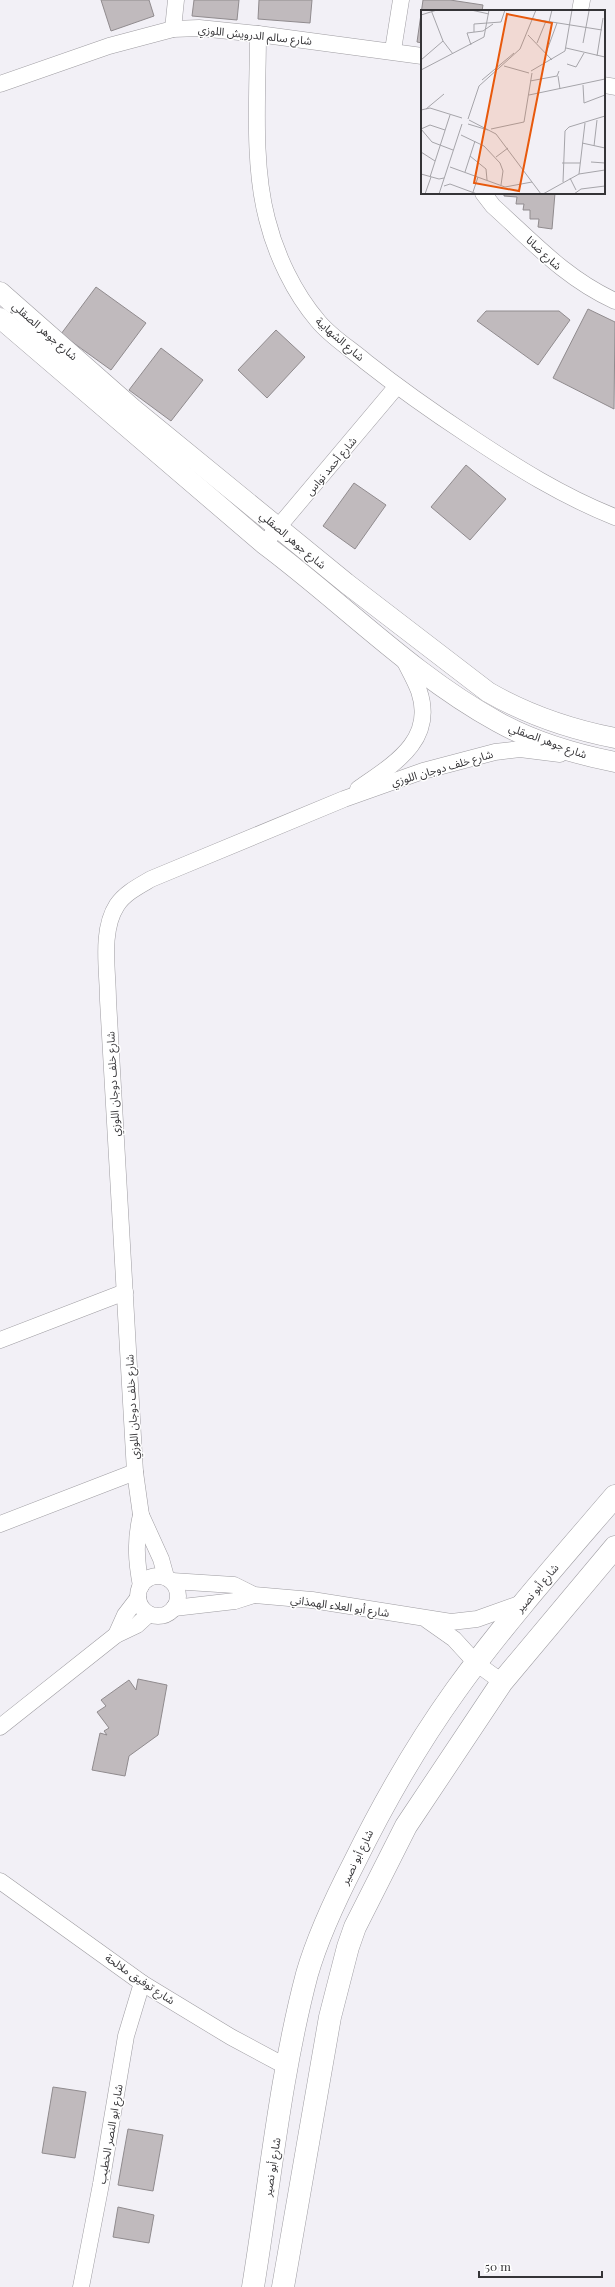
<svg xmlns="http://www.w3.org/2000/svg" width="615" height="2287" font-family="'Playfair Display','Noto Sans Arabic',serif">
<rect width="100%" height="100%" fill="#f2f0f6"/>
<!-- building -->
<g fill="#c0babd" stroke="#908b8e">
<polygon points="101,0 149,0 154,16 111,31"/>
<polygon points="194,0 239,0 237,20 192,16"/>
<polygon points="259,0 312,0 310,23 258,19"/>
<polygon points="423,0 450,0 483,5 482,11 422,11 422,43 417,42"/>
<polygon points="504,193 555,193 552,229 538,227 539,219 530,219 530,210 523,210 524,204 516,204 517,197 504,196"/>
<polygon points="96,287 146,323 111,370 61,334"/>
<polygon points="588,309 615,322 614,409 553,378"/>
<polygon points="486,311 559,311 570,320 538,365 477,321"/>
<polygon points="276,330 305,357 267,398 238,370"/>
<polygon points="161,348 203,380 171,421 129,390"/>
<polygon points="466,465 506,499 470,540 431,507"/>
<polygon points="354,483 386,505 355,549 323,526"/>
<polygon points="138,1679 167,1685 158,1735 129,1756 125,1776 92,1770 100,1733 107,1735 104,1731 109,1728 97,1712 106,1706 101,1700 129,1680 136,1690"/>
<polygon points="53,2087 86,2092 75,2158 42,2153"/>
<polygon points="128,2129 163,2135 153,2191 118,2185"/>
<polygon points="118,2207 154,2215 149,2243 113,2237"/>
</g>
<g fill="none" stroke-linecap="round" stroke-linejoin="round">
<!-- minor casing -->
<g stroke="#9e9ca1" stroke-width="17">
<g id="minor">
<polyline points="580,11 582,0"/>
<polyline points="173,29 176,0"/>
<path d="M258 34C258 92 252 162 267 219 276 255 294 293 318 321 331 337 351 349 366 362 399 388 433 412 468 435 516 467 562 496 615 517"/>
<polyline points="393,50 401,0"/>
<polyline points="0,84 109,46 173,29 199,28 258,34 422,56"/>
<polyline points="604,85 615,87"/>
<path d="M483 193 493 206C533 242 565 278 615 301"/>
<polyline points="264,544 397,386"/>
<path d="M358 789C392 765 436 741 419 691 415 680 408 668 403 658"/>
<polyline points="0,1340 125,1292"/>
<path d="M141 1515C135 1540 136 1560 141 1586"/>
<polyline points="0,1524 135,1472"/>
<circle cx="158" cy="1596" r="20"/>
<path d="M166 1577 161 1559 141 1515 135 1472 108 1000C108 971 100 931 117 905 125 893 139 886 151 879L344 799 423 771 495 752 520 749 560 754"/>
<polyline points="172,1581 234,1585 254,1595 312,1600 451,1622 477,1619 522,1603"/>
<polyline points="174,1608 235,1601 254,1595"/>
<polyline points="427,1620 454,1639 476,1663 502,1682"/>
<polyline points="116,1635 125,1615 138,1598"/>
<polyline points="0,1727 116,1635 137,1625 149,1614"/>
<polyline points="0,1881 142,1983 231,2037 287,2067"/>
<polyline points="81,2287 101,2184 126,2036 142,1983"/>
</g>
</g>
<!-- tertiary casing -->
<g stroke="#9e9ca1" stroke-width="21">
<g id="tertiary">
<path d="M0 292 133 409 346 583 488 692C528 715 569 729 615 738"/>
<path d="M0 318 264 544C342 602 412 675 498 722 534 742 575 754 615 762"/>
</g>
</g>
<!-- secondary casing -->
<g stroke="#9e9ca1" stroke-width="23">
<g id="secondary">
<path d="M253 2287C270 2183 280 2076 307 1974 318 1936 336 1898 354 1863 383 1804 418 1743 456 1690 505 1622 561 1559 615 1496"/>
<polyline points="283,2287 330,2017 348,1947 355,1927 406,1826 502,1682 615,1547"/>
</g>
</g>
<!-- minor -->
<use href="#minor" stroke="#fff" stroke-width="16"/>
<!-- tertiary -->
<use href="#tertiary" stroke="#fff" stroke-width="20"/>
<!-- secondary -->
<use href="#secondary" stroke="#fff" stroke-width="22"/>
</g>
<g text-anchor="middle" stroke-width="3" stroke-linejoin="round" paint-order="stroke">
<!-- street labels -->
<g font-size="11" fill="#353437" stroke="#fff">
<text transform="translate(255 35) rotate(6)" y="4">شارع سالم الدرويش اللوزي</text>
<text transform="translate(544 253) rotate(43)" y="4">شارع ضانا</text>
<text transform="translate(45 331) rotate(41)" y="4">شارع جوهر الصقلي</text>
<text transform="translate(340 339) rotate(41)" y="4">شارع الشهابية</text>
<text transform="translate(331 466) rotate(-50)" y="4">شارع أحمد نواس</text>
<text transform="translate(293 540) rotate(40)" y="4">شارع جوهر الصقلي</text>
<text transform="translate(548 741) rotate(20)" y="4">شارع جوهر الصقلي</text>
<text transform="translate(442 768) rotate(-16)" y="4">شارع خلف دوجان اللوزي</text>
<text transform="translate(113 1084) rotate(-93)" y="4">شارع خلف دوجان اللوزي</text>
<text transform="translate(132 1407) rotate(-93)" y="4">شارع خلف دوجان اللوزي</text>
<text transform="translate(537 1588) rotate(-50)" y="4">شارع أبو نصير</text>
<text transform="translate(340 1606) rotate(8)" y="4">شارع أبو العلاء الهمذاني</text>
<text transform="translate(357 1857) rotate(-64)" y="4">شارع أبو نصير</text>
<text transform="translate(140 1979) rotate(34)" y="4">شارع توفيق ملالحة</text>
<text transform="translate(110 2134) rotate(-80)" y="4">شارع ابو النصر الخطيب</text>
<text transform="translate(272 2167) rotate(-81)" y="4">شارع أبو نصير</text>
</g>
</g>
<!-- overview -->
<g transform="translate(421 10)">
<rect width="184" height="184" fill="#f2f0f6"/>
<path fill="none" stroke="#a6a5aa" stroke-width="1" d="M50 0 68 4M0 5 16 0M112 9 181 20M128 12 131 0M53 22V14L80 12 84 0M107 25 131 50M22 31 32 44M116 33 125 11M162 33 168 1M50 35 46 23 62 21 72 14M145 38 184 47M125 43 136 13M176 46 182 8M0 50 22 31 10 0M146 54 155 57 163 43M83 56 108 63M0 60 63 27 68 0M110 61 144 41 151 0M137 66 139 79M61 70 93 43M109 71 136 66 138 61M162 75 163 93 184 85M108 85 184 69M5 99 23 84M0 100 9 98 41 108M47 109 58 76 99 39 115 0M48 110 75 124 120 184M47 114 67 120M0 119 11 132 32 140M0 119 9 115 24 120M70 119 103 112 111 63M144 121 148 117 184 106M40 125 63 136 79 153 82 161 80 175M161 133 184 138M173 136 176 110M0 142 14 151M49 146 65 159 66 170M75 147 87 138M170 152 184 153M141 153H159M29 157 84 177 111 172M44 162 54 131M0 164 18 169 23 168M158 164 164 113M9 167 29 105M149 168 155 180M142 172 144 121M23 176 29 174 56 184M52 182 57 167M4 184 10 167M18 184 41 114M122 184 158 164 184 160M153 184 160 179 184 176"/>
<path fill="#e8590c" fill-opacity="0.15" stroke="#e8590c" stroke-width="2" d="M86 4 131 13 98 181 53 173Z"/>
<rect width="184" height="184" fill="none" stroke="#353437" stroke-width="2"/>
</g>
<!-- scale -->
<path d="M479 2271v6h123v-6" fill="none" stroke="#353437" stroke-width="2"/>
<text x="485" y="2271" font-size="12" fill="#353437" stroke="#ffffff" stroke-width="3" paint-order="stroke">50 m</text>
</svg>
